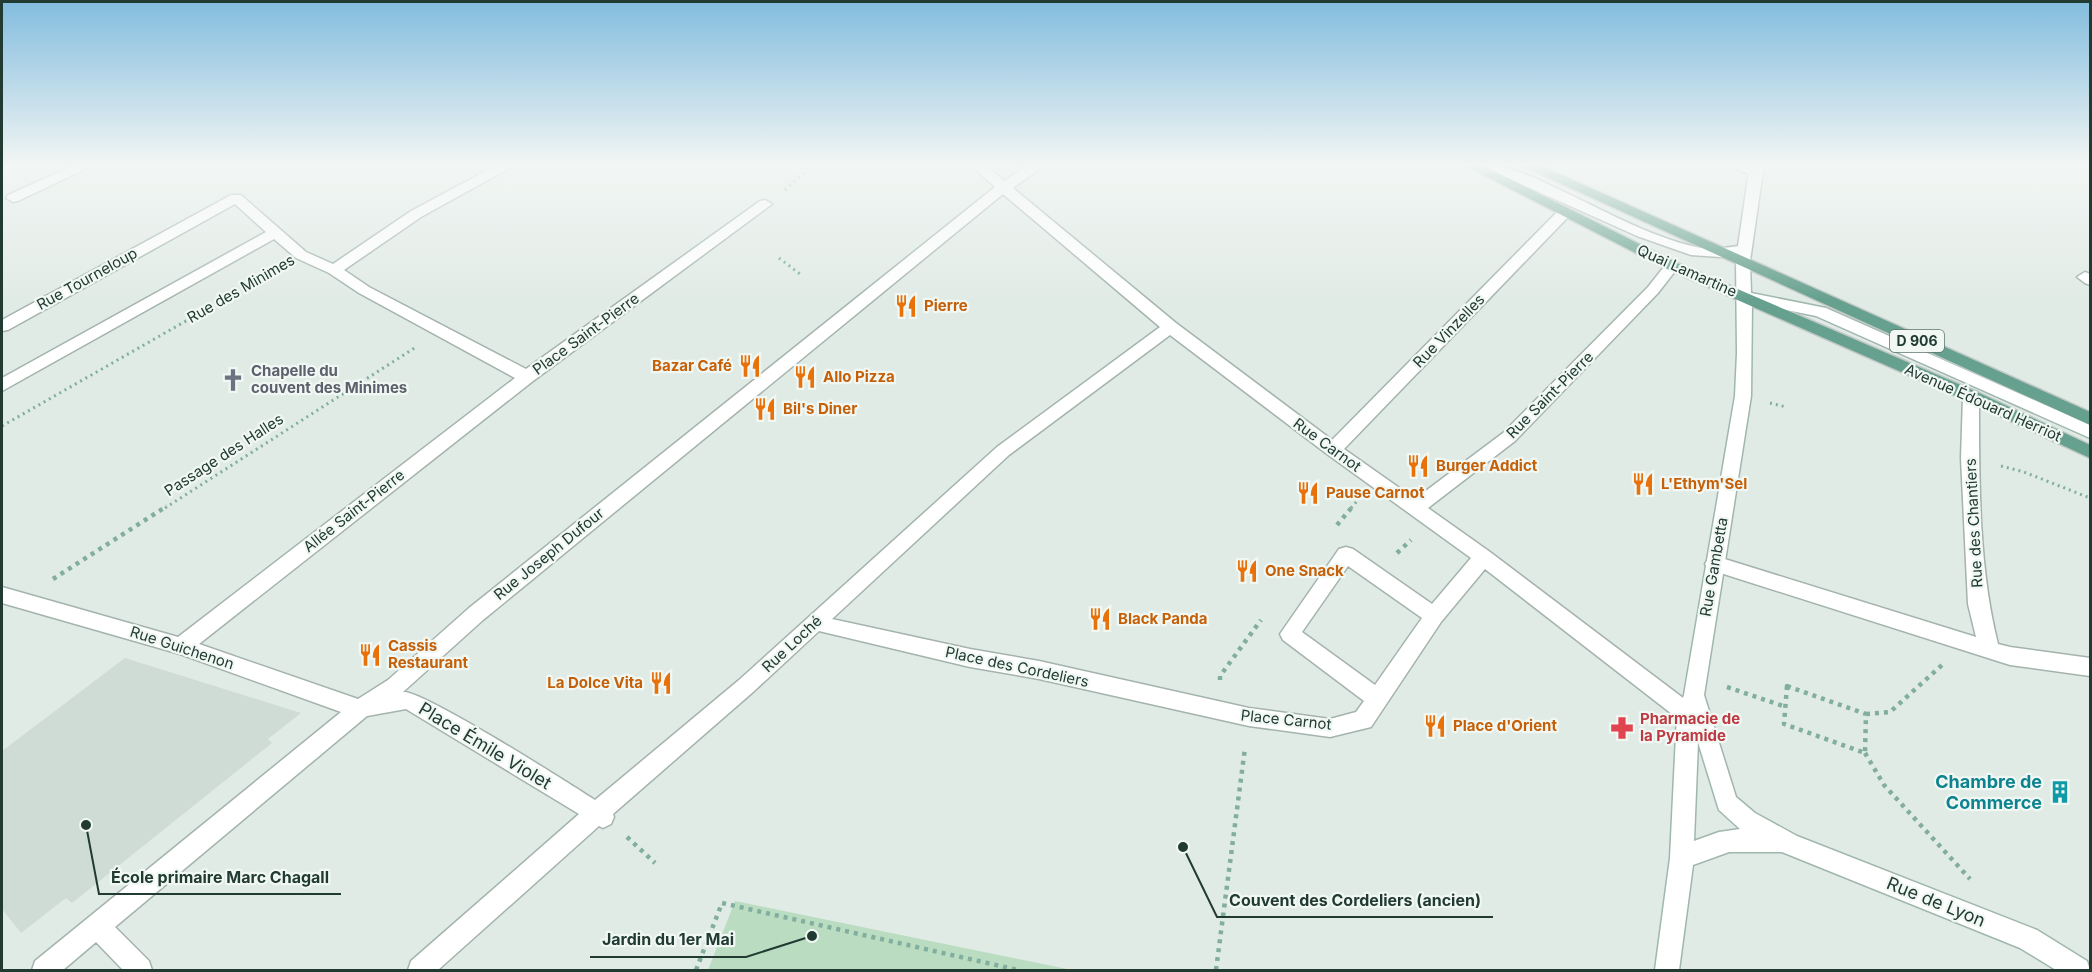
<svg xmlns="http://www.w3.org/2000/svg" width="2092" height="972" font-family="Inter,sans-serif">
<rect width="100%" height="100%" fill="#e1ebe6"/>
<!-- built -->
<polygon fill="#cfdbd5" points="125,658 301,713 268,739 272,743 72,903 66,898 21,933 2,909 2,751"/>
<!-- green -->
<polygon fill="#badcc1" points="735,901 1072,970 708,970"/>
<g fill="none" stroke-linecap="round" stroke-linejoin="round">
<!-- lane casing -->
<g stroke="#a4b3ad" stroke-width="4">
<polygon id="lane" points="1726,164 1744,164 1762,173 1756,177"/>
</g>
<!-- street casing -->
<g stroke="#a4b3ad" stroke-width="3">
<g id="street">
<polygon points="77,164 96,164 18,201 13,202 6,198 8,195"/>
<path d="M499 164H517L421 217 344 270 369 287 526 369 760 201 765 200 772 204 533 381 199 644 358 699 388 680 469 608 995 187 969 164H985L1004 181 1029 164H1046L1013 188 1176 323 1332 440 1560 209H1570L1572 212 1570 215 1344 449 1415 499 1503 433 1648 287 1667 263H1677L1679 266 1658 293 1515 441 1428 508 1490 552 1695 707 1699 714 1695 721 1688 723 1681 721 1485 569 1441 622 1371 727 1330 737 1249 726 1039 679 970 667 819 631 753 692 613 814 614 817 611 824 603 828 599 826 438 970H408L411 961 579 814 406 709 367 716 115 927 149 961 152 970H123L96 942 63 970H32L35 961 341 712 180 654 2 603V587L178 637 515 378 359 293 329 273 296 258 274 239 2 391V378L266 232 235 204 8 330 2 331V320L231 195H241L306 252 333 264 411 211ZM1003 194 1160 327 997 447 739 680 595 800C570 784 421 689 403 692L483 620ZM1170 335 1327 454 1471 558 1432 604 1353 549 1346 547 1339 549 1280 634 1283 640 1364 701 1356 712 1330 719 1249 708 1039 661 970 649 832 619 1009 455ZM1348 566 1422 618 1375 685 1302 632Z"/>
<path d="M1477 164C1506 164 1531 176 1556 188 1601 209 1648 236 1696 247 1710 250 1725 248 1738 246L1750 164H1764L1750 261 1743 266 1736 261V255L1720 257 1691 255 1637 236Z"/>
<polygon points="2085,272 2090,274 2090,285 2085,283 2077,277"/>
<path d="M1971 390 1977 392 1979 396C1979 477 1978 565 1998 644L2010 647 2090 658V676L2010 665 1708 569 1705 564 1708 559 1715 556 1976 637 1968 604 1961 458 1963 396 1965 392Z"/>
</g>
</g>
<!-- secondary casing -->
<g stroke="#9fb7ad" stroke-width="3">
<path id="secondary" d="M1743 257 1750 262 1751 293 1826 308 2090 425V438L1816 316 1752 303 1751 396 1704 695 1736 797 1755 813 1797 836 2037 930 2087 961 2090 970H2056L2020 948 1782 852H1729L1693 865 1679 970H1655L1670 858 1677 714 1684 695 1735 396 1737 353 1736 262ZM1698 742 1719 810 1740 829 1719 832 1694 841Z"/>
</g>
<!-- primary casing -->
<g stroke="#c1c8c6" stroke-width="3">
<g id="primary">
<polygon points="1462,164 1480,164 1677,263 1977,392 2090,445 2090,458 1965,400 1667,269"/>
<polygon points="1518,164 1537,164 2090,412 2090,425"/>
</g>
</g>
<!-- path-far1 -->
<g stroke="#81ae9e" stroke-width="3" stroke-dasharray="2 4" stroke-linecap="butt">
<polyline points="803,164 809,169"/>
<polyline points="785,190 813,164"/>
<polyline points="779,258 800,274"/>
<polyline points="1770,403 1786,407"/>
<polyline points="2,426 277,269"/>
<polyline points="2001,466 2024,472 2090,498"/>
<polyline points="165,508 416,347"/>
<polyline points="1351,508 1357,501"/>
</g>
<!-- path -->
<g stroke="#81ae9e" stroke-width="4.5" stroke-dasharray="4 5" stroke-linecap="butt">
<polyline points="1337,525 1353,506"/>
<polyline points="1397,553 1411,540"/>
<polyline points="53,579 167,506"/>
<polyline points="1220,680 1220,676 1261,620"/>
<polygon points="1787,686 1866,714 1865,753 1784,724"/>
<polyline points="1727,687 1786,707"/>
<polyline points="1866,714 1890,712 1942,665"/>
<polyline points="1865,753 1884,785 1970,879"/>
<polyline points="627,837 655,863"/>
<polyline points="696,970 722,903 1018,970"/>
<polyline points="1216,970 1245,748"/>
</g>
<!-- lane -->
<use href="#lane" fill="#fff" fill-rule="evenodd"/>
<!-- street -->
<use href="#street" fill="#fff" fill-rule="evenodd"/>
<!-- secondary -->
<use href="#secondary" fill="#fff" fill-rule="evenodd"/>
<!-- primary -->
<use href="#primary" fill="#66a08e" fill-rule="evenodd"/>
</g>
<!-- sky -->
<linearGradient id="sky" x2="0" y2="1"><stop stop-color="#82bcde"/><stop offset="0.55" stop-color="#f2f6f4"/><stop offset="1" stop-color="#f2f6f4" stop-opacity="0"/></linearGradient>
<rect width="2092" height="300" fill="url(#sky)"/>
<!-- icons -->
<defs>
<g id="restaurant-bare" transform="scale(1.8)"><path d="M-5-6h1v4h1v-4h1v4h1v-4h1v5L-1.5 .5V6h-2V.5L-5-1ZM5-6V6H3V1.5H1.5Q1.5-4 5-6Z" fill="#e8710a" stroke="#f1f8f4" stroke-width="2.5" paint-order="stroke"/></g>
<g id="church-bare" transform="scale(1.8)"><path d="M-1.2-6h2.4v3.5h3.3v2.4h-3.3V6h-2.4V-.1h-3.3v-2.4h3.3Z" fill="#6b7280" stroke="#f1f8f4" stroke-width="2.5" paint-order="stroke"/></g>
<g id="pharmacy-bare" transform="scale(1.8)"><path d="M-2-6h4v4h4v4h-4v4h-4v-4h-4v-4h4Z" fill="#e0444e" stroke="#f1f8f4" stroke-width="2.5" paint-order="stroke"/></g>
<g id="building-bare" transform="scale(1.8)"><path d="M-4-6H4V6H1V3H-1V6H-4ZM-2.5-4.3h1.7v1.8h-1.7ZM.8-4.3h1.7v1.8H.8ZM-2.5-1h1.7V.8h-1.7ZM.8-1h1.7V.8H.8Z" fill="#0f9aa8" stroke="#f1f8f4" stroke-width="2.5" paint-order="stroke"/></g>
</defs>
<g fill-rule="evenodd">
<use href="#restaurant-bare" x="906" y="306"/>
<use href="#restaurant-bare" x="750" y="366"/>
<use href="#restaurant-bare" x="805" y="377"/>
<use href="#church-bare" x="233" y="380"/>
<use href="#restaurant-bare" x="765" y="409"/>
<use href="#restaurant-bare" x="1418" y="466"/>
<use href="#restaurant-bare" x="1643" y="484"/>
<use href="#restaurant-bare" x="1308" y="493"/>
<use href="#restaurant-bare" x="1247" y="571"/>
<use href="#restaurant-bare" x="1100" y="619"/>
<use href="#restaurant-bare" x="370" y="655"/>
<use href="#restaurant-bare" x="661" y="683"/>
<use href="#restaurant-bare" x="1435" y="726"/>
<use href="#pharmacy-bare" x="1622" y="728"/>
<use href="#building-bare" x="2060" y="792"/>
</g>
<g text-anchor="middle" stroke-width="4.5" stroke-linejoin="round" paint-order="stroke">
<!-- shield labels -->
<rect fill="#f1f8f4" stroke="#5f746d" stroke-width="1.5" x="1890" y="330" width="54" height="22" rx="4.5"/>
<g font-size="14" font-weight="bold" fill="#213b33">
<text x="1917" y="346">D 906</text>
</g>
<!-- street labels -->
<g font-size="15" fill="#213b33" stroke="#f1f8f4">
<text transform="translate(1687 271) rotate(24)" y="5">Quai Lamartine</text>
<text transform="translate(87 279) rotate(-29)" y="5">Rue Tourneloup</text>
<text transform="translate(241 289) rotate(-30)" y="5">Rue des Minimes</text>
<text transform="translate(1449 331) rotate(-46)" y="5">Rue Vinzelles</text>
<text transform="translate(586 334) rotate(-36)" y="5">Place Saint-Pierre</text>
<text transform="translate(1550 395) rotate(-45)" y="5">Rue Saint-Pierre</text>
<text transform="translate(1983 403) rotate(24)" y="5">Avenue Édouard Herriot</text>
<text transform="translate(1327 445) rotate(36)" y="5">Rue Carnot</text>
<text transform="translate(224 455) rotate(-33)" y="5">Passage des Halles</text>
<text transform="translate(354 511) rotate(-38)" y="5">Allée Saint-Pierre</text>
<text transform="translate(1974 523) rotate(-93)" y="5">Rue des Chantiers</text>
<text transform="translate(549 554) rotate(-39)" y="5">Rue Joseph Dufour</text>
<text transform="translate(1714 567) rotate(-80)" y="5">Rue Gambetta</text>
<text transform="translate(792 644) rotate(-43)" y="5">Rue Loché</text>
<text transform="translate(182 648) rotate(18)" y="5">Rue Guichenon</text>
<text transform="translate(1017 667) rotate(12)" y="5">Place des Cordeliers</text>
<text transform="translate(1286 720) rotate(6)" y="5">Place Carnot</text>
</g>
<!-- food labels -->
<g font-size="15" font-weight="bold" fill="#c56008" stroke="#f1f8f4" text-anchor="start">
<text x="924" y="311">Pierre</text>
<text x="732" y="371" text-anchor="end">Bazar Café</text>
<text x="823" y="382">Allo Pizza</text>
<text x="783" y="414">Bil's Diner</text>
<text x="1436" y="471">Burger Addict</text>
<text x="1661" y="489">L'Ethym'Sel</text>
<text x="1326" y="498">Pause Carnot</text>
<text x="1265" y="576">One Snack</text>
<text x="1118" y="624">Black Panda</text>
<text x="388" y="651">Cassis<tspan x="388" dy="17">Restaurant</tspan></text>
<text x="643" y="688" text-anchor="end">La Dolce Vita</text>
<text x="1453" y="731">Place d'Orient</text>
</g>
<!-- worship labels -->
<g font-size="15" font-weight="bold" fill="#5b616d" stroke="#f1f8f4" text-anchor="start">
<text x="251" y="376">Chapelle du<tspan x="251" dy="17">couvent des Minimes</tspan></text>
</g>
<!-- health labels -->
<g font-size="15" font-weight="bold" fill="#be3a42" stroke="#f1f8f4" text-anchor="start">
<text x="1640" y="724">Pharmacie de<tspan x="1640" dy="17">la Pyramide</tspan></text>
</g>
<!-- near-street labels -->
<g font-size="18" fill="#213b33" stroke="#f1f8f4">
<text transform="translate(485 746) rotate(31)" y="6">Place Émile Violet</text>
<text transform="translate(1936 902) rotate(22)" y="6">Rue de Lyon</text>
</g>
<!-- near-culture labels -->
<g font-size="18" font-weight="bold" fill="#0d838f" stroke="#f1f8f4" text-anchor="end">
<text x="2042" y="788">Chambre de<tspan x="2042" dy="21">Commerce</tspan></text>
</g>
</g>
<!-- callouts -->
<path fill="none" stroke="#213b33" stroke-width="2" d="M86 825L99 894H341M1183 847L1217 917H1493M812 936L746 957H590"/>
<g fill="#213b33" stroke="#f1f8f4" stroke-width="2">
<circle cx="86" cy="825" r="6"/>
<circle cx="1183" cy="847" r="6"/>
<circle cx="812" cy="936" r="6"/>
</g>
<g font-size="16" text-anchor="middle" font-weight="bold" fill="#213b33" stroke="#f1f8f4" stroke-width="4.5" stroke-linejoin="round" paint-order="stroke">
<text x="220" y="883">École primaire Marc Chagall</text>
<text x="1355" y="906">Couvent des Cordeliers (ancien)</text>
<text x="668" y="945">Jardin du 1er Mai</text>
</g>
<!-- border -->
<rect width="2092" height="972" fill="none" stroke="#213b33" stroke-width="6"/>
</svg>
